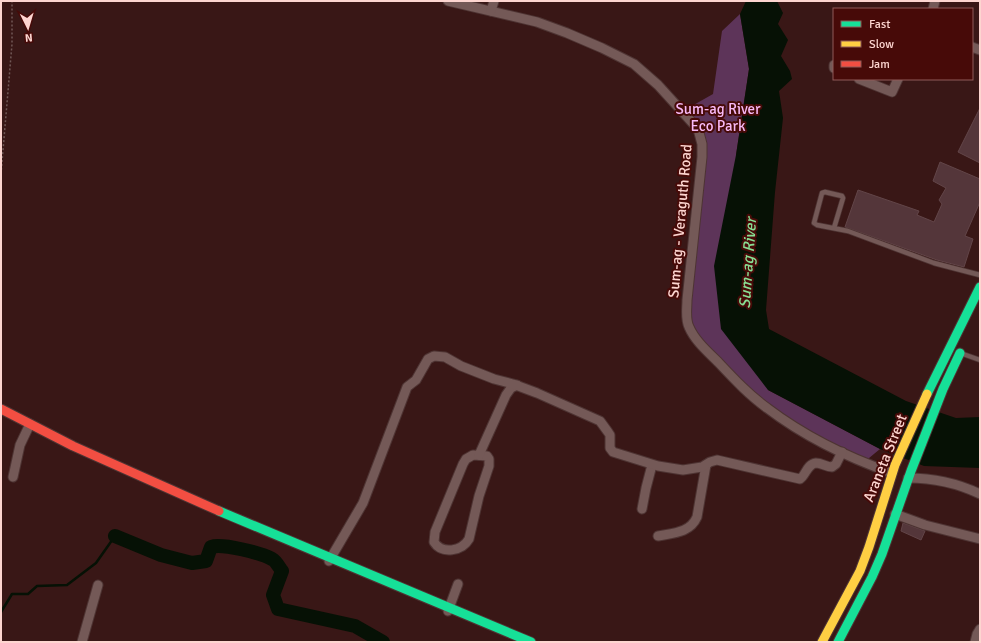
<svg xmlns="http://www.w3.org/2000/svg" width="981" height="643" font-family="Signika,sans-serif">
<rect width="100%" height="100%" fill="#391716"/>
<!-- green -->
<polygon fill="#5d3459" points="740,14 749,69 736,155 768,390 880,449 863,463 767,408 689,327 702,144 683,111 713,94 722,31"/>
<!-- water -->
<polygon fill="#061105" points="746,1 777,1 783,13 778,24 788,40 781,56 790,71 792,79 779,91 783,118 775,192 766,310 769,329 906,401 956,418 980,417 980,468 924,466 880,449 768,390 721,329 714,266 736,155 749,69 740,14"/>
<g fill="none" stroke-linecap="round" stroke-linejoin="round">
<!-- stream -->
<polyline stroke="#061105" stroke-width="2.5" points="1,612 12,594 28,594 37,586 67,585 96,563 115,536"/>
<!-- river -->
<path stroke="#061105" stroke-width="14" d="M115 536 161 555 192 563 206 561 211 547C222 543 261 553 272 559 276 561 279 567 282 571L273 595 278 609 355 626 383 642"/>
</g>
<!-- building -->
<g fill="#54363a" stroke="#624548">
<polygon points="980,108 980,163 958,152"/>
<polygon points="940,162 980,179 980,202 965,236 973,239 964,267 937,260 845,227 858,190 919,211 917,215 934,222 942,204 939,200 946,188 933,181"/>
<polygon points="903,523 925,531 921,540 901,531"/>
</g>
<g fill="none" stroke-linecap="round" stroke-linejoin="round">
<!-- lane casing -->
<g stroke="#4e3433" stroke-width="6">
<g id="lane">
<polyline points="834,228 843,198 842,196 825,192 822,193 814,223 817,225 848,231 934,263 980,275"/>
<polyline points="963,354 980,360"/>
</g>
</g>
<!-- street casing -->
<g stroke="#4e3433" stroke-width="11">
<g id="street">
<path d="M448 1 537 22 567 33 602 48 634 64 658 85 698 129 702 144V157L687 300C687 309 685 319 689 327 695 341 708 352 718 362 734 379 749 395 767 408 804 436 849 458 892 473"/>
<polyline points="933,9 935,1"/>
<polyline points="491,11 494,1"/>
<polyline points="972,47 980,50"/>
<polyline points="834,65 834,68"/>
<polyline points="859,79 892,92 898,79"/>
<path d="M473 455 487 456 489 459V466L479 496 469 539C462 551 442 555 434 542L435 532 463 464 466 459Z"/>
<polyline points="479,455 506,395 511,388 517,385"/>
<polyline points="13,477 20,445 30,424"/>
<path d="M908 478C933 478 957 483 980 494"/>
<polyline points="642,509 646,488 652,465"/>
<polyline points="895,514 925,525 980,539"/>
<path d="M658 536C673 533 690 533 697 517L706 465"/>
<path d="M329 561 363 503 407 387 416 380 428 359 434 356 445 357 461 366 494 379 513 384 537 393 600 421 608 432 610 435V448L613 452 658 466 683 470 702 467 710 462 717 460 800 479C806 475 807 464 816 463 822 463 826 467 832 467L836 464 842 452"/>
<polyline points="448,611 458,584"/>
<polyline points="82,642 98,585"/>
<polyline points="975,642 977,634 980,629"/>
</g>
</g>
<!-- fast casing -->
<g stroke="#4e3433" stroke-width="11">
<g id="fast">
<polyline points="927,394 980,287"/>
<polyline points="219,511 531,642"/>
<polyline points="838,642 872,577 882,554 911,471 943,389 960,353"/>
</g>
</g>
<!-- slow casing -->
<g stroke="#4e3433" stroke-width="11">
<polyline id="slow" points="822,642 860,571 869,547 895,465 927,394"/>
</g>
<!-- jam casing -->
<g stroke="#4e3433" stroke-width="11">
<polyline id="jam" points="1,409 73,446 219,511"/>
</g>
<!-- path -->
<polyline stroke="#705755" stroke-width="1.5" stroke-dasharray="2 2" stroke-linecap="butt" points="1,174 12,44 12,1"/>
<!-- lane -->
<use href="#lane" stroke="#745957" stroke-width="4.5"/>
<!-- street -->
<use href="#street" stroke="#745957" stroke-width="9"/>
<!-- fast -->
<use href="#fast" stroke="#16e098" stroke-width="9"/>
<!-- slow -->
<use href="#slow" stroke="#ffcf43" stroke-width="9"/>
<!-- jam -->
<use href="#jam" stroke="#f24e42" stroke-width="9"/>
</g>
<g text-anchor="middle" stroke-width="4" stroke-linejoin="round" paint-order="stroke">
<!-- park labels -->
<g font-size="15" fill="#f7b9f6" stroke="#470a08">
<text x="718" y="114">Sum-ag River<tspan x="718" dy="17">Eco Park</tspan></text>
</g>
<!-- street labels -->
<g font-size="15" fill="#fdd5d0" stroke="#470a08">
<text transform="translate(680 221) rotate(-85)" y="5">Sum-ag - Veraguth Road</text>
<text transform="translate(885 458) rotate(-68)" y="5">Araneta Street</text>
</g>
<!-- water labels -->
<g font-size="16" font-style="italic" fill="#88de93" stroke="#470a08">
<text transform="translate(747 263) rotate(-86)" y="6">Sum-ag River</text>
</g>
</g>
<!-- border -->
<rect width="981" height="643" fill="none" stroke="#fdd5d0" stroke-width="4"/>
<!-- legend -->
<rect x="833" y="8" width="140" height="72" fill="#470a08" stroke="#905b58"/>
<rect x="841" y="21" width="20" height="6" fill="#16e098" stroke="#905b58"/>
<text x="869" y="28" font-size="12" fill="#fdd5d0">Fast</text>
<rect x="841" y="41" width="20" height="6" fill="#ffcf43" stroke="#905b58"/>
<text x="869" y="48" font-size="12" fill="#fdd5d0">Slow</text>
<rect x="841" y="61" width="20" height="6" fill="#f24e42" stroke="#905b58"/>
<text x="869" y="68" font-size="12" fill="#fdd5d0">Jam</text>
<!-- north arrow -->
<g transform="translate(28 28) rotate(175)" stroke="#470a08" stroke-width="3" paint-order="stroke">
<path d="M0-3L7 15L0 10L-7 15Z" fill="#fdd5d0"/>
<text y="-6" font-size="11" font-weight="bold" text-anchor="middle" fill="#fdd5d0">N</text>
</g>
</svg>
